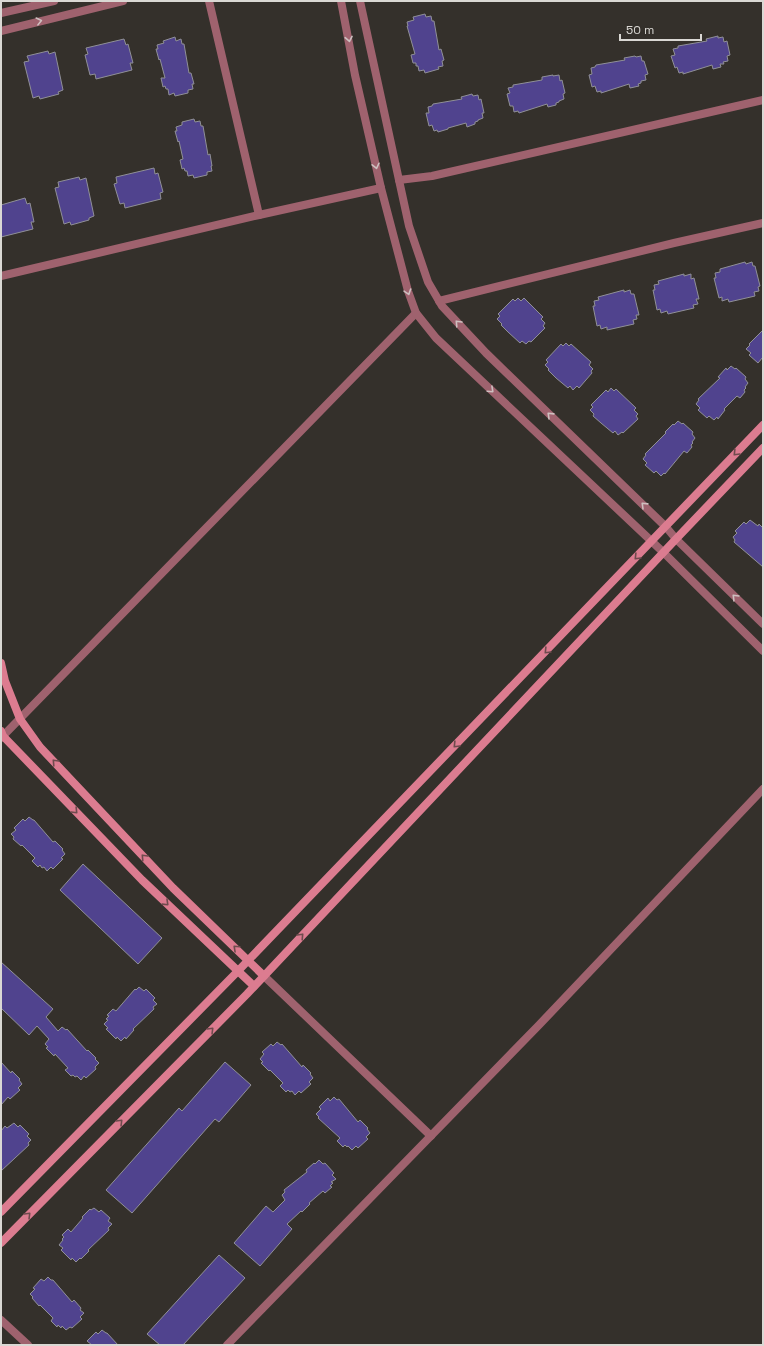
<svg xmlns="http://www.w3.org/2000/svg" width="764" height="1346" font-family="'Space Grotesk',sans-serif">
<rect width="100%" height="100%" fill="#34302b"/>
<!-- building -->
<g fill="#50438e" stroke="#909097">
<polygon points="425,14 426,17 431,16 432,21 434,21 439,50 441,49 444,60 442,61 443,66 438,67 439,69 425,73 424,70 419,71 418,66 416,66 416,63 413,63 411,55 415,54 407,26 408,26 407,22 414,20 413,17"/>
<polygon points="718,36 718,38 723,37 724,42 727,41 730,55 727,56 728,61 723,62 724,64 720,64 721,67 713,69 712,65 683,74 683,72 679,73 677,67 675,68 671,56 675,55 673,49 678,48 678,46 707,41 706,39"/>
<polygon points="175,37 176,41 181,39 182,44 184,44 189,73 191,73 194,84 192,84 193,89 188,90 188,93 175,96 174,93 169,95 168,89 166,89 165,86 163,87 161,78 165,78 160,59 159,60 156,49 158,49 157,45 164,43 163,41"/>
<polygon points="124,39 126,45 128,44 133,63 130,63 132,70 96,79 95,74 90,75 85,55 88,54 86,48"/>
<polygon points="48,51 49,54 55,52 63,90 58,92 59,94 40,99 39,96 33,98 24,62 29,61 27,56"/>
<polygon points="635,56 636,57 641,56 642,61 644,61 648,74 645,75 646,80 641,81 641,83 638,84 639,86 630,88 629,84 601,93 601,91 597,92 595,86 592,87 589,75 592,74 591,68 595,67 596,65 625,60 624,58"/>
<polygon points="553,75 553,76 559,75 560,81 562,80 565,93 563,94 564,99 559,101 559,102 556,103 556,105 548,107 547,104 519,113 518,111 514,112 513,106 510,106 507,94 510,93 508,88 513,87 513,85 542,80 542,77"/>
<polygon points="472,94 473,96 478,95 479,100 481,99 484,113 482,113 483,118 478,120 478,121 475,122 475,124 467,127 466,123 448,128 448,129 438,132 437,130 434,131 432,125 429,126 426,113 429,113 428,107 432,106 433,104 462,99 461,97"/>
<polygon points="194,119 195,122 200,121 201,126 203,126 208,155 210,154 212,166 211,166 212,171 207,172 207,175 194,178 193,175 188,176 187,171 185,171 184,168 182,169 180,160 183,159 179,141 178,142 175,131 177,131 176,127 182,125 182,122"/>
<polygon points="154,168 155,174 158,173 163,192 160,193 161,199 125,208 124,203 120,204 114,184 117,183 116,177"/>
<polygon points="79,177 80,180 86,178 94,216 89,218 89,220 71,225 70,222 64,224 55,188 59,187 58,182"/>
<polygon points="25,198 27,204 30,203 34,222 31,222 33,229 1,237 1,205"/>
<polygon points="745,262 746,264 752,262 753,266 755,266 760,286 758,287 759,291 754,292 755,296 729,302 728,299 722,301 722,297 719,298 714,278 716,278 715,273 720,272 720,269"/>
<polygon points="684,274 684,276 691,274 691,279 694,278 699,299 696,299 698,304 693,305 694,308 668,314 667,311 661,313 660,309 657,310 653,290 655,290 654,285 659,284 658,281"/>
<polygon points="624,290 624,292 630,290 631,294 634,294 639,315 636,315 637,319 633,320 634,324 607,330 607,327 601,329 600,325 597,326 593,306 595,306 594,301 599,300 598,297"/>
<polygon points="518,298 521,301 524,298 543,317 541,319 545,323 543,326 545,328 531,342 529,341 526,344 522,341 520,343 508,332 501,325 502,324 497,319 500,316 498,314 513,299 515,301"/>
<polygon points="763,330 763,357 758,363 749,355 751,353 746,349 750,345 749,344"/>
<polygon points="566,343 569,346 571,344 591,362 589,365 593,369 591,371 592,373 579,388 577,386 573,390 570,386 568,388 556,378 548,370 549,369 545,365 548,362 546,360 561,344 563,346"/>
<polygon points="731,366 735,369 736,368 746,377 745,379 748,383 745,387 746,388 744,390 745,392 740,398 737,396 724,409 725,410 718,419 717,417 714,420 709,416 707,418 698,410 700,408 696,404 699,400 698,399 720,378 718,377 726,368 727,370"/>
<polygon points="611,388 614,391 616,389 636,408 634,410 638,414 636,416 638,419 623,433 622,432 618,435 615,431 613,433 601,423 593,416 594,414 590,410 593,407 591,405 606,390 608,392"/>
<polygon points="678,421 682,424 683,423 693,432 692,434 695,438 692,442 693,443 691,445 692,447 687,453 684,451 665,474 664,473 661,476 656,471 654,473 645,465 647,463 643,459 646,455 645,454 666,433 665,432 673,424 674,425"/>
<polygon points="750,520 758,526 759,524 763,528 763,567 734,542 735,540 733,537 737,533 735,531 744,522 746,524"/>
<polygon points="29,817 33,820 34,820 53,842 55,841 63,849 62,850 65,854 61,858 63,859 53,869 51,867 47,871 44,867 42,868 40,865 38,867 32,861 35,858 22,845 21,846 13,839 14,837 11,834 16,830 14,828 23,819 25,821"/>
<polygon points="83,864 162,938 138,964 60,890"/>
<polygon points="1,962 53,1009 46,1017 58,1031 62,1027 66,1030 67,1029 87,1051 88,1050 96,1058 95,1059 99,1063 95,1067 96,1069 86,1078 84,1076 81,1080 77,1076 75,1077 73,1075 71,1076 65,1070 68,1068 55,1054 54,1056 46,1048 48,1047 45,1044 49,1039 37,1026 29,1035 1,1008"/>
<polygon points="139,987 144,991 146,989 155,998 153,1000 157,1004 153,1007 154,1009 133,1029 134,1030 126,1039 125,1037 121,1041 117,1037 116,1039 106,1029 108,1028 104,1024 108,1020 106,1019 109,1016 107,1015 113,1009 116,1011 135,989 136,990"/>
<polygon points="277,1042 281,1045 282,1044 302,1067 303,1065 311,1073 310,1074 313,1078 309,1082 311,1084 301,1093 299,1091 295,1095 292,1091 290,1092 288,1090 286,1092 280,1086 283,1083 270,1070 269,1071 261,1063 263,1062 260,1059 264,1054 262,1052 271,1044 273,1046"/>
<polygon points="1,1062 11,1073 12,1071 20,1079 19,1080 22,1084 18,1088 20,1090 10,1099 8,1097 1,1105"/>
<polygon points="225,1062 251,1085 219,1122 215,1119 132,1213 106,1190 179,1108 182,1111"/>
<polygon points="334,1097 337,1100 339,1099 358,1122 360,1120 368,1128 367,1129 370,1133 366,1137 368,1139 358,1148 356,1146 352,1150 348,1146 347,1147 345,1145 343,1147 337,1141 340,1138 318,1118 319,1117 316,1114 321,1109 319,1107 328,1098 330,1101"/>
<polygon points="14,1123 18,1127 20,1125 29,1134 27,1136 31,1140 28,1143 29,1145 1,1171 1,1131 5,1126 7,1128"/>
<polygon points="319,1160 323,1164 325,1163 334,1173 332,1175 336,1179 331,1182 333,1183 330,1186 332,1187 325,1193 323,1191 309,1203 310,1204 302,1212 301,1211 287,1224 292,1229 260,1266 234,1243 266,1206 273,1212 285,1200 282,1195 285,1192 284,1190 307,1172 306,1170 314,1163 315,1164"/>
<polygon points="94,1208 99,1212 101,1210 110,1218 108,1221 112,1224 108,1228 109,1230 88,1250 89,1251 81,1259 80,1258 76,1262 72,1258 71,1260 61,1250 63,1248 59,1245 63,1240 62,1239 64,1237 62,1235 68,1229 71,1232 83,1218 82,1217 90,1209 91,1210"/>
<polygon points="219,1255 245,1278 183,1345 160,1345 147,1334"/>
<polygon points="48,1277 51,1280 53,1280 72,1302 74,1300 81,1308 80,1310 84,1313 80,1317 82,1319 72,1328 70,1327 66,1330 62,1326 61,1328 58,1325 57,1327 51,1321 53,1318 40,1305 39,1306 32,1298 33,1297 30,1294 35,1289 33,1288 41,1279 44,1281"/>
<polygon points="102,1330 106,1333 107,1333 118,1345 92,1345 87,1341 96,1332 98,1334"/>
</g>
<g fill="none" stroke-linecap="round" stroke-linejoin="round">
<!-- minor -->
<g stroke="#9f626e" stroke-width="8">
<polyline points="209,1 259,215"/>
<polyline points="399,180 432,176 763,100"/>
<polyline points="1,276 259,215 381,188"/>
<polyline points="439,301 674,243 763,223"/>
<polyline points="1,738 416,313"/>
<polyline points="264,976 431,1136"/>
<polyline points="1,1320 28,1345"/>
<polyline points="227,1345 539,1025 763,789"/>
</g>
<!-- tertiary -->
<g stroke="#9f626e" stroke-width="8">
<polyline points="341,1 355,75 381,188 408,291 416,313 436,338 663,552 763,651"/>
<polyline points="360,1 409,226 428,282 442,306 486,353 666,527 676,539 763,624"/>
<polyline points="1,13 54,1"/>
<polyline points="1,31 123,1"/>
</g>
<!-- secondary -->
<g stroke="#dc7c90" stroke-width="8">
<polyline points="1,663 5,681 20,719 40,747 173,888 264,976"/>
<polyline points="1,731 3,736 142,880 238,971 254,986"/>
<polyline points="1,1212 238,971 763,425"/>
<polyline points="1,1243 247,994 676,539 763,448"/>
</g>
</g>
<!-- one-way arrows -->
<defs><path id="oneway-chevron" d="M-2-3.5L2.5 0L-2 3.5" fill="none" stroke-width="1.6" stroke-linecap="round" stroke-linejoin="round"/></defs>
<g stroke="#cec0c0">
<use href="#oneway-chevron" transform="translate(39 21) rotate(-14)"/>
<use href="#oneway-chevron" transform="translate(349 39) rotate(79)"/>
<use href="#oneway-chevron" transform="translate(376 166) rotate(77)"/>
<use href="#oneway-chevron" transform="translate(408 292) rotate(72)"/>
<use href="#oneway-chevron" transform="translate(458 323) rotate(-133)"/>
<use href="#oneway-chevron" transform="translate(491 390) rotate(43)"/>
<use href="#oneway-chevron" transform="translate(550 415) rotate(-136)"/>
<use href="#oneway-chevron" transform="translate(644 505) rotate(-136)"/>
<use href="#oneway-chevron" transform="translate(735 597) rotate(-135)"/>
</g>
<g stroke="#6f4b4e">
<use href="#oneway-chevron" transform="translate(736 453) rotate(134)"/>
<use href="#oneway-chevron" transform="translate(637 557) rotate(134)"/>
<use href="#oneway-chevron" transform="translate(547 651) rotate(134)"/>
<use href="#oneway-chevron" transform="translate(456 745) rotate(134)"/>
<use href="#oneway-chevron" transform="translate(55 762) rotate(-133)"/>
<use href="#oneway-chevron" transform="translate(75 811) rotate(46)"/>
<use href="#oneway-chevron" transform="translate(144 857) rotate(-133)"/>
<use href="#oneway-chevron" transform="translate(166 903) rotate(44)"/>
<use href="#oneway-chevron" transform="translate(301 936) rotate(-47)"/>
<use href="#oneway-chevron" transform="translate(236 948) rotate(-137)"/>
<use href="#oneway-chevron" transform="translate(211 1030) rotate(-45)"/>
<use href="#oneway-chevron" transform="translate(120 1122) rotate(-45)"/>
<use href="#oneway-chevron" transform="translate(28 1215) rotate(-45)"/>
</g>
<!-- border -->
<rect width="764" height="1346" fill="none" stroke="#dad8d4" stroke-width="4"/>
<!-- scale -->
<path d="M620 34v6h81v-6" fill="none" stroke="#dad8d4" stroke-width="2"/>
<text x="626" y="34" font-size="12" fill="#dad8d4" stroke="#34302b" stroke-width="3" paint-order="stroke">50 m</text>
</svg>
